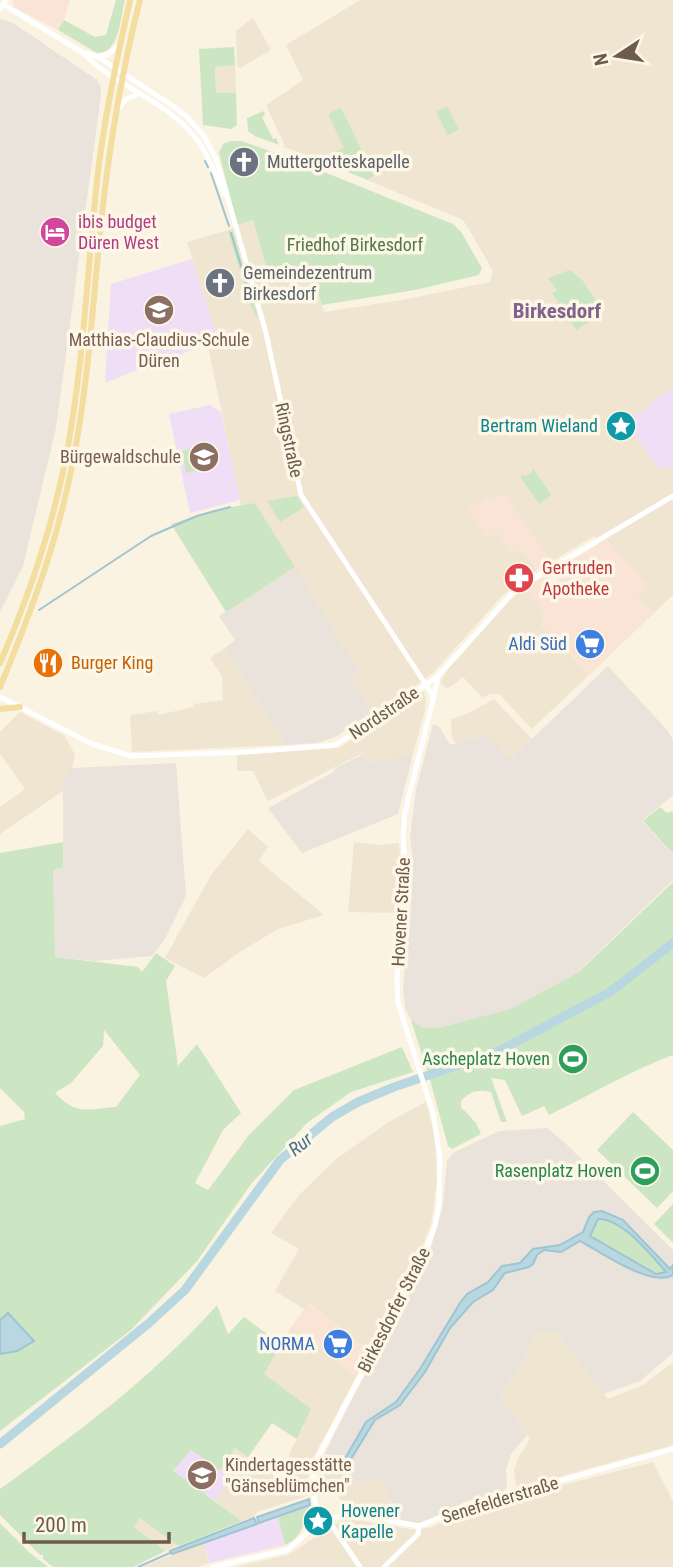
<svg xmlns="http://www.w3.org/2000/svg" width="673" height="1567" font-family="'Roboto Condensed',sans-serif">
<rect width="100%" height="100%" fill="#faf3e1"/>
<!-- residential -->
<g fill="#f0e5d0">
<polygon points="360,0 673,0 673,595 653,614 637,597 648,587 607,540 600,544 594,536 551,562 504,493 492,501 489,497 469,510 487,538 497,532 510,552 515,550 525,553 537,570 502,596 433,673 374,716 350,677 358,671 255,503 241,506 207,341 217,337 187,242 235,228 237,225 253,220 270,279 296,274 306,277 307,280 316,285 324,312 402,300 490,282 493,271 466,224 461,219 367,180 374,176 355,141 357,140 328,114 345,148 320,160 284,147 284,144 266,105 303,80 286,45"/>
<polygon points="253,18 271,50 240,68 237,66 236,31"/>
<polygon points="235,65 236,93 216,94 215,67"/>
<polygon points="526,587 544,613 544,623 541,625 556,635 588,676 532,729 499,694 490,694 483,698 463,677 447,689 440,683 447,670 461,655 509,601"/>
<polygon points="225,648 286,745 132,752 130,715 157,711 158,715 194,707 194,704 223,700 222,676 210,658"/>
<polygon points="421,692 424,692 426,697 425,710 413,754 367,765 361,754 268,801 253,771 237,771 237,755 339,748"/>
<polygon points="494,699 532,739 511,759 485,734 455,743 452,737 451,719 467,714"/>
<polygon points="20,712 65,736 75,755 72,768 63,779 63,791 0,834 0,807 25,789 0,754 0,732"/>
<polygon points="248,829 268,847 259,861 324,915 278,929 240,952 204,978 165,958 211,875"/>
<polygon points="354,842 378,845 399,843 401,867 400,913 348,912"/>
<polygon points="426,1102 435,1136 437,1181 431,1225 411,1274 370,1351 309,1304 304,1309 275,1291 299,1249 271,1233 300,1194 335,1160 390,1121"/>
<polygon points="292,1326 356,1377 312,1460 308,1477 310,1495 257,1512 254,1517 242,1521 215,1501 230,1478 220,1470 235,1448 283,1482 290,1452 304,1426 263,1374"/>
<polygon points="556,1331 608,1399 643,1385 673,1362 673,1445 520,1488 516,1486 514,1470 518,1458 530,1439 501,1397 531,1345 533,1332"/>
<polygon points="653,1462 673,1501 673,1567 234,1567 288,1555 345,1518 416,1530 432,1527 453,1517 485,1505"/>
<polygon points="385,1480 400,1520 344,1512 338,1493 357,1482"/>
<polygon points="140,1518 175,1542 179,1546 165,1551 134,1527"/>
<polygon points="204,1543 208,1562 212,1562 197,1567 141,1567"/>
</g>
<!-- commercial -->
<g fill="#f9e4d6">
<polygon points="13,0 70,0 64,20 58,30 14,7"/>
<polygon points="504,492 551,562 537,570 525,553 515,550 511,553 497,532 487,539 468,510 489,496 492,501"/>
<polygon points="607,539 649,587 637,597 653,614 588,676 557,635 553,638 541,626 544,623 540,618 544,613 526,587 547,575 553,584 575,569 571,561"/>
<polygon points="308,1304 370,1351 356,1377 292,1326"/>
</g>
<!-- industrial -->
<g fill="#e9e3dc">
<polygon points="0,19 13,23 97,80 101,87 101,95 56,428 23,566 0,612"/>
<polygon points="295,567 359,672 350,677 372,712 337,736 318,743 286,745 225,648 235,640 219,616"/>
<polygon points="608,666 668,731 673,740 673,795 642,821 673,855 673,880 579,971 510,1010 438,1028 421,1029 411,1020 405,1008 403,988 412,890 413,859 410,837 416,790 433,724 439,726 450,745 485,734 511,759"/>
<polygon points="413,754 398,814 302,853 268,808 332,773 337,767 362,755 367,764"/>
<polygon points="176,763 186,896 165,939 152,956 95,961 55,957 53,870 63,868 63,779 72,768"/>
<polygon points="547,1128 565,1143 673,1250 673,1353 640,1381 604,1394 556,1332 533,1333 531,1345 501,1397 527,1435 511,1454 506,1470 507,1487 504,1491 464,1502 429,1520 420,1523 400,1520 384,1480 357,1482 338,1493 318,1486 320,1463 354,1395 419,1278 430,1251 443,1205 447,1161 453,1153 499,1131"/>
</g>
<!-- education -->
<g fill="#efdef5">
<polygon points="192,259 217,337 149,370 140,369 105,383 111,284"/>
<polygon points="673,386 673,466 659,469 631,430 631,424 634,413 641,414 657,396 660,398"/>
<polygon points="210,405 221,412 240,500 190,513 169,414"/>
<polygon points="191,1449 231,1477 215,1501 173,1472"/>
<polygon points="278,1517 285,1545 209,1563 204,1543"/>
</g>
<!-- green -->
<g fill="#cce5c2" fill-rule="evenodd">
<path d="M116 0H125C120 18 120 53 97 53L58 30 64 20 95 37 106 35Z"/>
<polygon points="234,47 235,65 215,67 216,93 236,93 237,125 231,129 203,125 199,49"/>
<polygon points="447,106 459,129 448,135 436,112"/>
<polygon points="341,108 374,176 367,180 320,160 344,148 328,114"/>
<polygon points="264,111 265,115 262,117 273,139 276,138 279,145 255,136 248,131 247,118"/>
<polygon points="230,141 242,141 289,158 453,224 461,232 482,268 479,275 415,290 322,305 316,285 307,280 306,277 296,274 270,280 253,220 237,225 219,153 223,144"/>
<polygon points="228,231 233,232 259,321 250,304"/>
<polygon points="570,270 583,281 604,313 576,330 552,293 557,290 548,278"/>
<polygon points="196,448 200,470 186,473 182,451"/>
<polygon points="533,468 551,495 539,504 521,478 522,474 524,477 532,472"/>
<polygon points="297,496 304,507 280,522 267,501"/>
<polygon points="255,503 295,567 226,612 171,524 214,510"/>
<polygon points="660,807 667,813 673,811 673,854 643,821"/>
<path d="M63 842V868L53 870 55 957 138 967 142 972 156 953 175 966 166 981 178 1066 197 1044 241 1113 223 1130 195 1183 208 1190 249 1135 294 1090 402 1047 413 1072 351 1092 307 1123 251 1184 197 1261 131 1330 0 1431V1126L25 1119 24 1112 0 1088V853ZM104 1030 140 1075 116 1107C87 1109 77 1116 55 1093L71 1083 103 1046Z"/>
<path d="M673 882V1055C630 1071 590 1095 549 1115L544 1106 522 1116 505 1080 491 1078 507 1122H501L491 1092C477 1089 471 1091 461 1101V1107L476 1123 481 1134 452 1149 448 1146 430 1080 411 1020 422 1028H438L511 1009 580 971Z"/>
<polygon points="633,1112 673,1150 673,1191 657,1208 597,1150"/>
<polygon points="673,1204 673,1243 654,1224"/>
<path d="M597 1219C623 1218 649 1255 666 1272L656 1274 589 1236Z"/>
<path d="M217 1305 228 1334 244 1317 281 1344 264 1374 311 1409 297 1439 272 1423 248 1457 235 1448 220 1470 191 1450 173 1471 242 1521 179 1546 140 1518 134 1527 165 1551 133 1567H53L43 1559V1555H40L0 1515V1489C77 1433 154 1376 217 1305Z"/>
<path d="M310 1505C301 1523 306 1535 285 1545L278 1517Z"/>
<polygon points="0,1523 30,1553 48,1567 0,1567"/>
</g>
<!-- water -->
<g fill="#b8d7e1" stroke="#9fc4d2" stroke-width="2" fill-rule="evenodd">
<path d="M602 1211 623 1220 670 1269 673 1265V1275C651 1288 601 1252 580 1241L561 1252 544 1250 537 1255 533 1264 529 1267 505 1273 493 1290 473 1302 450 1328 425 1372 400 1405 375 1420 346 1467 343 1462 366 1422 396 1402 420 1369 460 1303 467 1294 488 1282 502 1266 520 1263 533 1249 560 1245 583 1232 589 1217 594 1212ZM598 1219C622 1218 651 1255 666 1272L656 1274 590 1236Z"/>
<polygon points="8,1313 34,1341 17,1351 0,1354 0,1320"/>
<polygon points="309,1499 310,1505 259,1523 257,1517"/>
<polygon points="254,1518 257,1524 172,1554 170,1551"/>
</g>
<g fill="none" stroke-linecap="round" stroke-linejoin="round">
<!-- stream -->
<g stroke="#9fc4d2" stroke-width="2">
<polyline points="205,161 208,167"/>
<polyline points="211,173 229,226"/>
<polyline points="231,233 252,302"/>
<polyline points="39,610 151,536 197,516 230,507"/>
<polyline points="138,1567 170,1553"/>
</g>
<!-- river -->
<polyline stroke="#b8d7e1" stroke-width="9" points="0,1444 149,1323 185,1290 280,1160 332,1117 358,1102 394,1087 499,1051 610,992 673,943"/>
<!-- tertiary -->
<g stroke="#fff" stroke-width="5">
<polyline points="0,697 92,744 131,756 246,752 335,745 380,717 438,676 516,589 673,496"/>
<polyline points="433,700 438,676"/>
</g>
<!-- secondary -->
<g stroke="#fff" stroke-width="5">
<polyline points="4,5 82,52 98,57 173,106 188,118 204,136 216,159 225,188 266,333 301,495 432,694 433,700 405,812 403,838 406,875 397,978 398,1003 433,1113 440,1158 439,1204 435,1226 424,1254 316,1461 312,1484 317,1513"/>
<polyline points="0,9 6,0"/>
<path d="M84 54C117 87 165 100 194 136 208 153 215 174 224 194"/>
<polyline points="98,57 109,54 121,43"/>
<polyline points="119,108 125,100 138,94"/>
<circle cx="318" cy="1521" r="8"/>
<polyline points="327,1520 344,1515 356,1515 419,1526 463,1508 673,1449"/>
<polyline points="326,1524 333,1527 360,1567"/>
<polyline points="213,1567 287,1550 313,1528"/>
<polyline points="384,1567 418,1534 419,1526"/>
</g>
<!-- primary -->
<g stroke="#f3dd9f" stroke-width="6">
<path d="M0 663C28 598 51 532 65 462 84 366 87 269 98 172 105 114 117 57 130 0"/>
<path d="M0 687C30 615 57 543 72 466 89 383 93 298 102 214 110 142 122 70 140 0"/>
<polyline points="0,709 20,707"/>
</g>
</g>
<!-- icons -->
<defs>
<g id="church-disc" transform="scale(1.575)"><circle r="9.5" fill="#6b7280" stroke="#fdf7e7"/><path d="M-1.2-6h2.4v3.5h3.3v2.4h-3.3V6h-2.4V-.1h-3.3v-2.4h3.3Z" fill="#fff"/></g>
<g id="hotel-disc" transform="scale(1.575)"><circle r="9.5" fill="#d1479c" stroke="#fdf7e7"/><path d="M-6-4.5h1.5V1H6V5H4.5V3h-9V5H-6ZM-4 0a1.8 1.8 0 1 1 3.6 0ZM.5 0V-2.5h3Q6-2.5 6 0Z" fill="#fff"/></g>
<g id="school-disc" transform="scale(1.575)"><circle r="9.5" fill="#8d6e63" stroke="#fdf7e7"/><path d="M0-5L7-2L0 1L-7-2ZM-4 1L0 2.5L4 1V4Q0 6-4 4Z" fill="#fff"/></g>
<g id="sight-disc" transform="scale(1.575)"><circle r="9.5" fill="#0f9aa8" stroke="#fdf7e7"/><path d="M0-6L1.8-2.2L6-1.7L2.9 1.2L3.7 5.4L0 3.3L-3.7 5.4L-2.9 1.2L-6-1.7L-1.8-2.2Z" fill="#fff"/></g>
<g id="pharmacy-disc" transform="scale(1.575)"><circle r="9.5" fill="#e0444e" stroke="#fdf7e7"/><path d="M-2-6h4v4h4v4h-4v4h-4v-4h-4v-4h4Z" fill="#fff"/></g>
<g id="supermarket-disc" transform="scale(1.575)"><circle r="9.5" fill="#3f7fe0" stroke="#fdf7e7"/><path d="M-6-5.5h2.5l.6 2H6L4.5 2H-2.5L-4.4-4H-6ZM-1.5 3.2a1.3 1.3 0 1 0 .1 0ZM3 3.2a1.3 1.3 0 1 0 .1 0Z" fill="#fff"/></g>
<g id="restaurant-disc" transform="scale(1.575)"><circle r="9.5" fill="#e8710a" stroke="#fdf7e7"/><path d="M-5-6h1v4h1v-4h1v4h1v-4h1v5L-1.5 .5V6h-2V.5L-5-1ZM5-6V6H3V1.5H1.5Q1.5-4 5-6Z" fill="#fff"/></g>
<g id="stadium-disc" transform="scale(1.575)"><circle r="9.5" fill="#2e9e5b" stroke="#fdf7e7"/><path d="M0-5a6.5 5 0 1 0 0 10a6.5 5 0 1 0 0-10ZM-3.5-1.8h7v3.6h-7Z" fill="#fff"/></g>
</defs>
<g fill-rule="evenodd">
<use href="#church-disc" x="244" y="162"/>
<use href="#hotel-disc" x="55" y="232"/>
<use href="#church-disc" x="220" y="283"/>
<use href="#school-disc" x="159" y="310"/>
<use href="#sight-disc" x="621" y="426"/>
<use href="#school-disc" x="204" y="457"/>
<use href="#pharmacy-disc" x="519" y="578"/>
<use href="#supermarket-disc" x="590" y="644"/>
<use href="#restaurant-disc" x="48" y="663"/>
<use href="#stadium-disc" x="573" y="1059"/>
<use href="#stadium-disc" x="645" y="1171"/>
<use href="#supermarket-disc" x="338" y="1344"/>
<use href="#school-disc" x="202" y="1475"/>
<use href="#sight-disc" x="318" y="1521"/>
</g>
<g text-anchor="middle" stroke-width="7" stroke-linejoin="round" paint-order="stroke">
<!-- worship labels -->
<g font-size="18" fill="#5b616d" stroke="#fdf7e7" text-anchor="start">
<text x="267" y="168">Muttergotteskapelle</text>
<text x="243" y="279">Gemeindezentrum<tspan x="243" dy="21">Birkesdorf</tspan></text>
</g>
<!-- hotel labels -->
<g font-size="18" fill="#b23c85" stroke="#fdf7e7" text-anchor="start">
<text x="78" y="228">ibis budget<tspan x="78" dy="21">Düren West</tspan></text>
</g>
<!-- park labels -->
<g font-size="18" fill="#517947" stroke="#fdf7e7">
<text x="355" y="251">Friedhof Birkesdorf</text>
</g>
<!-- education labels -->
<g font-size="18" fill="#785e54" stroke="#fdf7e7">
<text x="159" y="346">Matthias-Claudius-Schule<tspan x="159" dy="21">Düren</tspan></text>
<text x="181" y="463" text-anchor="end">Bürgewaldschule</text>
<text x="225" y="1471" text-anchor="start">Kindertagesstätte<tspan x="225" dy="21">"Gänseblümchen"</tspan></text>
</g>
<!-- culture labels -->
<g font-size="18" fill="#0d838f" stroke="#fdf7e7" text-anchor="end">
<text x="598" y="432">Bertram Wieland</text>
<text x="341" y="1517" text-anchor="start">Hovener<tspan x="341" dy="21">Kapelle</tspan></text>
</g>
<!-- street labels -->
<g font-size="18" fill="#6e5b4b" stroke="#fdf7e7">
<text transform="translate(289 440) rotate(78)" y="6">Ringstraße</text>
<text transform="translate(384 713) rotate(-34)" y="6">Nordstraße</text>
<text transform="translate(401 912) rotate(-87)" y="6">Hovener Straße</text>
<text transform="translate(394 1310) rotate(-63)" y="6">Birkesdorfer Straße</text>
<text transform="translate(500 1500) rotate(-17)" y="6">Senefelderstraße</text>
</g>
<!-- health labels -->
<g font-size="18" fill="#be3a42" stroke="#fdf7e7" text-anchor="start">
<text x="542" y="574">Gertruden<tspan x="542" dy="21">Apotheke</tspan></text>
</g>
<!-- shop labels -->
<g font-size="18" fill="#366cbe" stroke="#fdf7e7" text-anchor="end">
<text x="567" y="650">Aldi Süd</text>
<text x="315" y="1350">NORMA</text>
</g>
<!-- food labels -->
<g font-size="18" fill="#c56008" stroke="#fdf7e7" text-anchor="start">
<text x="71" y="669">Burger King</text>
</g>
<!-- leisure labels -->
<g font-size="18" fill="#27864d" stroke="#fdf7e7" text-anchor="end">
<text x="550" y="1065">Ascheplatz Hoven</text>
<text x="622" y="1177">Rasenplatz Hoven</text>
</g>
<!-- water labels -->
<g font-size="19" font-style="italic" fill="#4a7687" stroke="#fdf7e7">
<text transform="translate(300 1144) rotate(-39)" y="7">Rur</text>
</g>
<!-- quarter labels -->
<g font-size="21" font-weight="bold" fill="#81638b" stroke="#fdf7e7">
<text x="557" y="318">Birkesdorf</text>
</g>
</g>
<!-- north arrow -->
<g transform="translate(617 56) rotate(258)" stroke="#fdf7e7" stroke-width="5" paint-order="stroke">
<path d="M0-5L12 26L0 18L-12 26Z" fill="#6e5b4b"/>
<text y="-10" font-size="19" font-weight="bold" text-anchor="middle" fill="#6e5b4b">N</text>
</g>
<!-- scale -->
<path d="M24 1532v10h145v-10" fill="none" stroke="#6e5b4b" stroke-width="3.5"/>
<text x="35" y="1532" font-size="21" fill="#6e5b4b" stroke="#fdf7e7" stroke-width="5" paint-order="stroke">200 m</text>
</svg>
